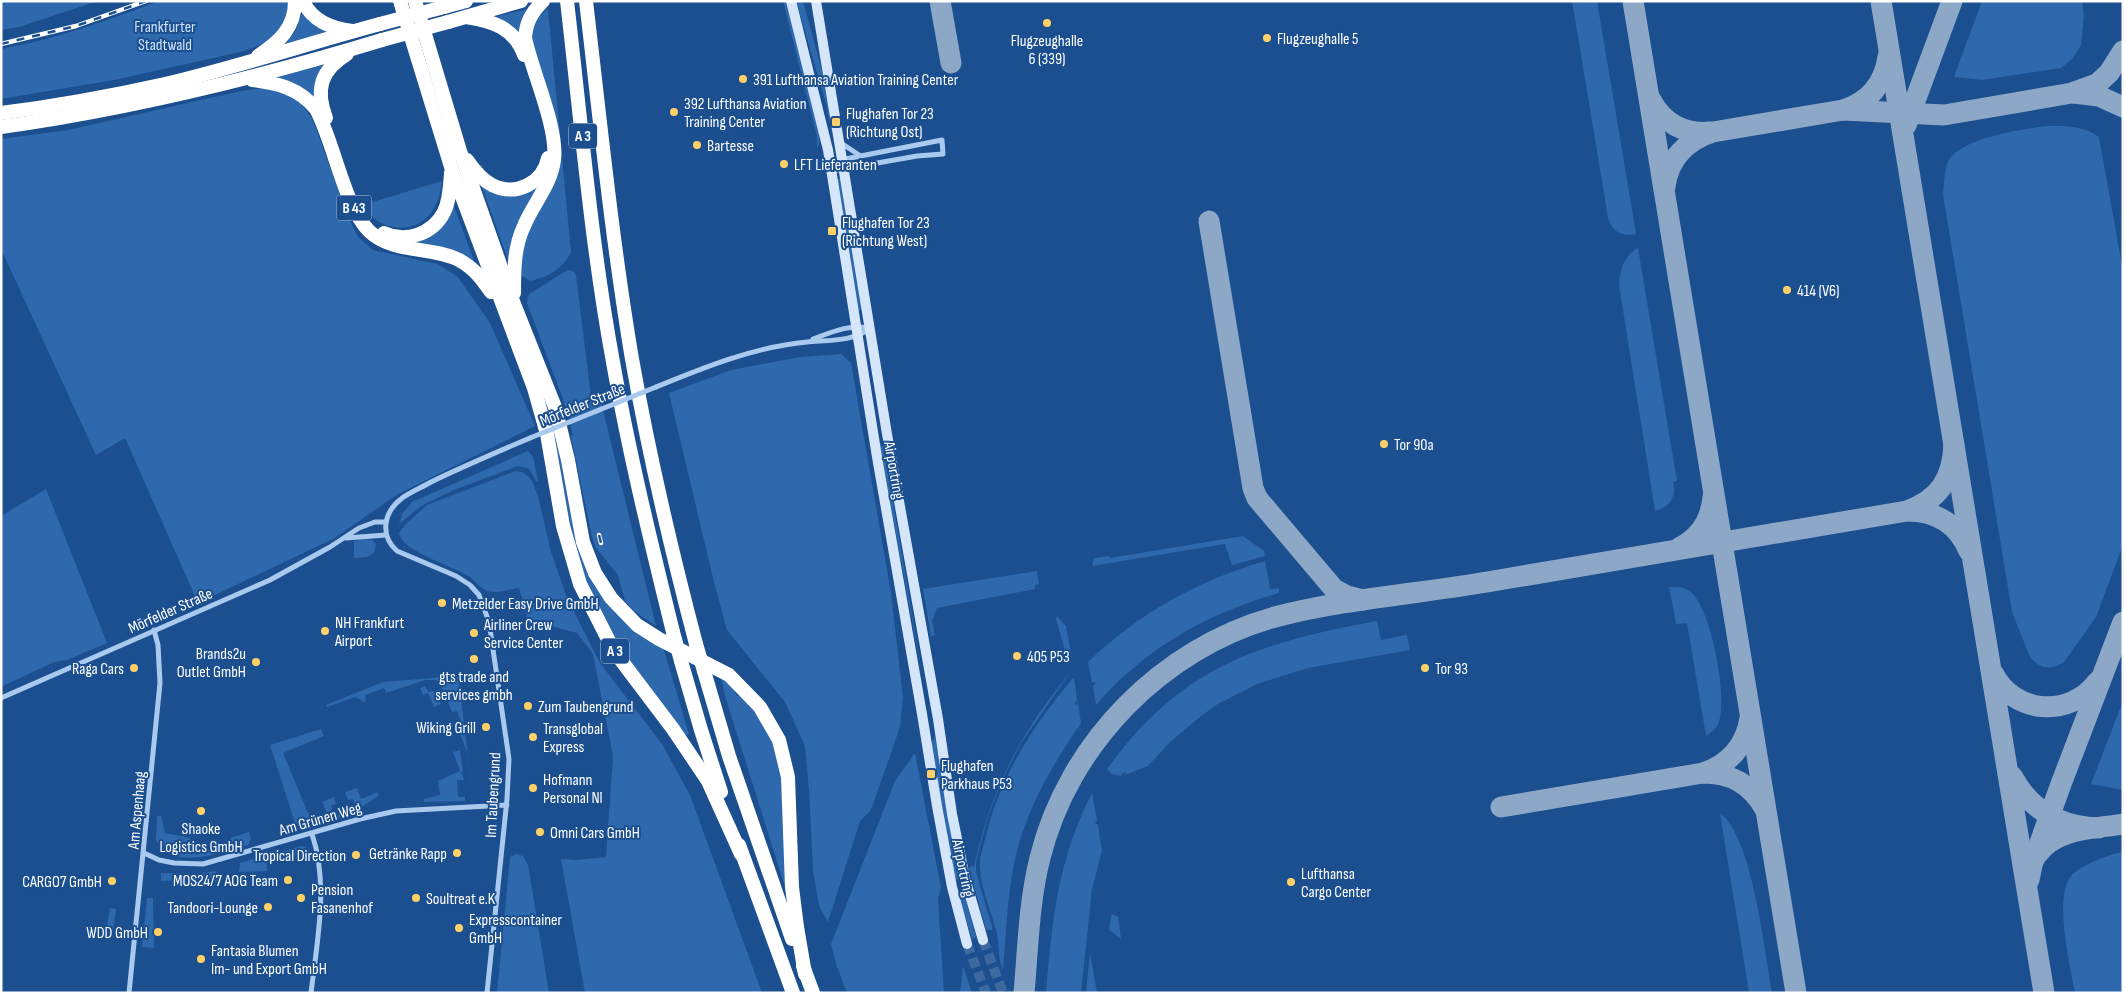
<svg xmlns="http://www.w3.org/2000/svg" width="2124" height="994" font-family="'Sofia Sans Condensed',sans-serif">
<rect width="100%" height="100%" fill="#1b4f8f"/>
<!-- green -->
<g fill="#2e69ad">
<polygon points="1,1 98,1 19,27 1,30"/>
<path d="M159 1H288L289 5 282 25 264 44 240 52 114 80 1 99V49C56 39 107 21 159 1Z"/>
<polygon points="783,1 787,1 819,131 819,144 817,149 817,136"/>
<polygon points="796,1 803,1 822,71 835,148 826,103"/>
<path d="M1572 1H1597L1636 234C1621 237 1613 232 1608 218Z"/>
<polygon points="1982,1 2082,1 2084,17 2081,45 2073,58 2061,68 1982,80 1954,77"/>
<polygon points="531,8 522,35 491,18"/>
<path d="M548 9 571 252C564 268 547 278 530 281L521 275 520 263 523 242 554 180 531 47 533 22Z"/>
<polygon points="303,10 334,32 285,45 296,30"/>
<polygon points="325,65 317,102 271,79"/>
<polygon points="263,88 278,91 290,95 300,103 312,118 348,217 358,237 373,250 437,264 457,276 490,323 535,426 398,494 333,539 198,603 125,438 96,455 1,249 1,139 68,130 241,91"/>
<path d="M2045 126C2064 126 2083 125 2099 137L2123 271V545L2096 617 2065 661C2053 671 2040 669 2030 657L2012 612 1943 195C1944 186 1944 174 1947 164 1956 138 2021 130 2045 126Z"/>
<polygon points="841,178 863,309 858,311 837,179"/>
<polygon points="541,180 511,268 481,184 484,186"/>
<path d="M442 181C441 194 435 212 424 220 403 235 375 227 363 205Z"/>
<polygon points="452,201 477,269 407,241"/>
<path d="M1638 248 1677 481 1673 482C1677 497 1669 508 1655 511L1619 285C1620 269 1624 256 1638 248Z"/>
<polygon points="568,270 573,271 576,275 592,405 601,402 656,626 635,612 625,601 618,575 596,548 592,537 571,436 573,435 563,399 527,303 529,294"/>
<polygon points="841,354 851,363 891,593 903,697 900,727 871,810 860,821 828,922 819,906 813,870 809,791 805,746 785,702 727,630 714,582 669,393 731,370 800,357"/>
<polygon points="879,441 884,449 925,690"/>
<path d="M557 442 588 571 663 647 689 734 685 736C646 685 605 634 583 573 568 531 562 487 554 443Z"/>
<polygon points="528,451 533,457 538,481 537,482 529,469 518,466 454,490 421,506 399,524 402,514 412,502"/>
<path d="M515 471 522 472 528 476 532 481 538 496 551 552 567 598 600 663 662 744 690 795 762 993H585L561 859 576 860 606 857 613 756 593 654 577 633 528 620 519 588C510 589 493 595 485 590 479 587 475 581 470 577 454 566 402 552 399 533L406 524 427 505Z"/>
<polygon points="46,489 107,643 67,660 54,662 1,687 1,516"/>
<polygon points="1243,536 1264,551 1265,556 1232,565 1225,544 1092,566 1094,558 1109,556 1110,558"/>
<polygon points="365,539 372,540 376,544 374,553 367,557 354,558 354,541"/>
<path d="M1265 561 1270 589 1279 588V593C1208 613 1145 648 1096 705L1093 686 1096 683 1094 682 1092 683 1088 662C1141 612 1195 582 1265 561Z"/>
<polygon points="1037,571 1039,584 1035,585 1035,589 937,608 932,621 935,635 931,636 923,589"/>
<path d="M1669 587C1675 587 1682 586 1688 590 1711 603 1728 698 1719 722 1716 729 1712 732 1706 736L1687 623 1676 624Z"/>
<polygon points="1057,616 1066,626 1071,653 1066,654 1056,619"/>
<path d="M1377 621 1381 640 1407 635 1410 650 1308 668 1257 684 1216 705 1200 717 1170 742 1148 766 1125 775 1126 773 1124 772 1121 776 1112 774 1107 769C1182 666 1258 643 1377 621Z"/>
<path d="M1072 670 1021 743 1002 780 988 817 976 862V872L992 927V930H986L969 867 974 866C993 784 1019 735 1072 670Z"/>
<polygon points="458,673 473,799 467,752 457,726 462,724 457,711 452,712 440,684 436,680 425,680 386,693 384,688 365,695 366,701 363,702 360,699 355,697 327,707 326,705 383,682 433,678"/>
<path d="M721 677 732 685 737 696H739C795 736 784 829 786 890L725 696Z"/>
<path d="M1074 677 1077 700 1074 704 1076 705 1078 703 1081 723C1051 767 1025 811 1014 864 1007 899 1006 935 1003 970 997 956 1000 945 996 930 991 911 981 889 980 868 979 857 984 845 986 835 1001 775 1034 724 1074 677Z"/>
<polygon points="425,686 428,692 435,691 441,704 434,707 428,693 423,695 420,688"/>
<polygon points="2123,701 2123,790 2091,784"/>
<polygon points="321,729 324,736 283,753 311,820 327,813 322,802 334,797 336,804 331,806 334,816 340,814 341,817 297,829 270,745"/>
<polygon points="935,736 960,876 957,880 954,877 931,744"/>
<polygon points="460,750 463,772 461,772 464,780 457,780 458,797 465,797 465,801 424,802 424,799 440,795 438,781 460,771 453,752"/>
<polygon points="915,753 941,888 938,898 944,993 847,993 836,964 831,944 895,781"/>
<polygon points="357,788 361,799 378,792 378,796 353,813 352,811 357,809 353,799 348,800 345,792"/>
<path d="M1092 793 1097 820 1095 823 1098 825 1102 851 1092 889 1081 993H1046C1052 920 1058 859 1092 793Z"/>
<path d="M1720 813C1752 836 1765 952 1772 993H1749Z"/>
<path d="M157 816H161L165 833 190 838 195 854 218 849 220 853C199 859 167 863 156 840Z"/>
<polygon points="249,832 251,839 248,845 234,849 230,838"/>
<polygon points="302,846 306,847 311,856 283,857 284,851"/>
<path d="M2123 852V993H2075C2070 965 2055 903 2069 879 2075 867 2109 854 2123 852Z"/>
<polygon points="516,854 523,856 528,865 549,993 497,993 510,857"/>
<polygon points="266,855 267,871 239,872 240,863"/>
<polygon points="216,871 217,880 214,883 193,884 193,880 161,881 161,873 198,874"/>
<polygon points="960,891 964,893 976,937 972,939 958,895"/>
<polygon points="147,898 153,898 154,948 142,947"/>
<polygon points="110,908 116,909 112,937 105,936"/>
<polygon points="1113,914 1118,917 1121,939 1109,930 1111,916"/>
<polygon points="1090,952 1097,993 1086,993"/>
<polygon points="963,966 972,993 960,993"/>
</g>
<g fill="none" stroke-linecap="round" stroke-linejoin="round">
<!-- taxiway -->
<g stroke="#8da7c7" stroke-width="21">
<polyline points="940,1 951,63"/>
<polyline points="1633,1 1796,993"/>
<polyline points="1881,1 2044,993"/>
<polyline points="2074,93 2099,96 2123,107"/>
<path d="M1651 100C1663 123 1685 135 1710 132"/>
<path d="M1843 110C1869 102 1884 84 1888 57"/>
<polyline points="1906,125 1952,1"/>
<path d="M1665 187C1668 159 1687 140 1713 132L1843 110 1944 115 2072 93 2097 84 2109 73 2123 51"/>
<polyline points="1209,221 1253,488 1257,498 1334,589 1347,596 1363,600"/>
<path d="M1907 511C1936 511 1958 524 1969 551"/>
<path d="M1679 548C1699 538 1711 520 1713 497"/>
<path d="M1993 673C2014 715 2071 718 2098 681"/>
<path d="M1703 773C1729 765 1746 745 1750 718"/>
<path d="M2012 776C2030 810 2061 827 2099 828"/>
<path d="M1501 807 1703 773C1731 773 1751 784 1765 809"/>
<path d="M2037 855C2055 828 2094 829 2123 824"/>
<polyline points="2029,880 2032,865 2061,784 2123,622"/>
<path d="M1024 993C1028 948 1029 901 1040 858 1068 744 1162 648 1275 617 1344 599 1417 594 1487 582 1627 559 1767 534 1907 511 1940 499 1952 479 1954 445"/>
</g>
<!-- secondary-tunnel -->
<g stroke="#3d69a0" stroke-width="10" stroke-dasharray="10 5" stroke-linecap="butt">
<polyline points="983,940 1003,993"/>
<polyline points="967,944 986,993"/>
</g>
<!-- street -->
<g stroke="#a9c9ee" stroke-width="5">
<polyline points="841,143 859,155"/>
<polyline points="830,162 942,140 943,154 917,156 832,171"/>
<path d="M813 339C832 332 849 324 869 328"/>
<path d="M656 387C705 367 754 347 807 342 829 340 853 342 870 328"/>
<polyline points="346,538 386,535"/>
<polyline points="1,698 270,580 330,547 359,528 375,522 386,522"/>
<polyline points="144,853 159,860 174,863 203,864 360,819 396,811 507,805"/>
<polyline points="129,993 160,683 158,645 154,630"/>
<path d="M311 993C317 942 329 884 312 834"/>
<path d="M487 993 507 799 509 759 489 622 479 595 470 585 456 576 397 551C380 536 383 513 401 499 410 492 421 488 431 482 464 466 497 452 530 438"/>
</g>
<!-- secondary -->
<g stroke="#d6e6fa" stroke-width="10">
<polyline points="791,1 828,150 877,457 922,714 937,806 952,887 967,944"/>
<polyline points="816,1 887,434 938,719 952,814 965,878 983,940"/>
</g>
<!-- highway -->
<g stroke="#fff" stroke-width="14">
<path d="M303 1C312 21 331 28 352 31"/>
<polyline points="400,1 452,170 534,388 547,434 563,526 580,584 614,651 673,729 708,781 741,854"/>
<polyline points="415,1 460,151 514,304 555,407 568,460 583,542 595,573 611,598 637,625 659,639 729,675 760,707 779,740 788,777 792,887 797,927 805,974"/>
<path d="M567 1C581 121 591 243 613 362 629 453 651 543 673 632"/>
<path d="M586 1C600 120 612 240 632 359 649 455 671 549 696 644"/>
<polyline points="444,7 466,1"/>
<path d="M466 17C492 21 514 27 524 55"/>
<polyline points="448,22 521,1"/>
<path d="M258 56C279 42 295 28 295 1"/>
<path d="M252 80C277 83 299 88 316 109 334 142 344 206 369 231 393 254 431 246 459 260 474 268 482 279 491 292"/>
<path d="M1 113C56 106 111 96 165 84 238 67 309 43 380 24"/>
<path d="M326 118C315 89 321 70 347 54"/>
<path d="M1 127C130 109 257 78 382 40"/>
<path d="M467 160C474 170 482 180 492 185 516 197 543 183 548 158"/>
<path d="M384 233C406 243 433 234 444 212 450 200 450 185 451 173"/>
<path d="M514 293C514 270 514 247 524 226 533 204 551 185 554 160 558 127 532 72 525 38 526 22 532 12 543 1"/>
<polyline points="681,661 701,730 721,792"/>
<polyline points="704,671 729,756 792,939"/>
<polyline points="739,845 793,993"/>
<polyline points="803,966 813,993"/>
</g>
<!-- rail casing -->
<g stroke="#fff" stroke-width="4.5">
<g id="rail">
<polyline points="1,44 76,26 146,1"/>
<polyline points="599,535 601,543"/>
</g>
</g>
<!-- rail -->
<use href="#rail" stroke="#1b4f8f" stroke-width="2.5" stroke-dasharray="8" stroke-linecap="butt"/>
<!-- street-bridge -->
<polyline stroke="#a9c9ee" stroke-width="5" points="530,438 656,387"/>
<!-- highway-bridge -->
<g stroke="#fff" stroke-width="14">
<polyline points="380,24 444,7"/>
<polyline points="382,40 448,22"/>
<polyline points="673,632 681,661"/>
<polyline points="696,644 704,671"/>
</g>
</g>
<!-- markers -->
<g fill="#ffd166" stroke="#1b4f8f" stroke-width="2">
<circle cx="1047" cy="23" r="5"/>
<circle cx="1267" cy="38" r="5"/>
<circle cx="743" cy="79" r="5"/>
<circle cx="674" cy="112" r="5"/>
<rect x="831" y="117" width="10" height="10" rx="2.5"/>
<circle cx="697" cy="145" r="5"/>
<circle cx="784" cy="164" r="5"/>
<rect x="827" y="226" width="10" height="10" rx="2.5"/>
<circle cx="1787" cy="290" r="5"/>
<circle cx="1384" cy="444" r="5"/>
<circle cx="442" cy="603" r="5"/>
<circle cx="325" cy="631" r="5"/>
<circle cx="474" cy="633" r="5"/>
<circle cx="1017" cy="656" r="5"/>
<circle cx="474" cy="659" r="5"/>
<circle cx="256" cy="662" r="5"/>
<circle cx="134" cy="668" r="5"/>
<circle cx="1425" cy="668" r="5"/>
<circle cx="528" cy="706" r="5"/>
<circle cx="486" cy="727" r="5"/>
<circle cx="533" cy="737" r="5"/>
<rect x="926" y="769" width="10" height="10" rx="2.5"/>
<circle cx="533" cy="788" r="5"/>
<circle cx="201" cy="811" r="5"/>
<circle cx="540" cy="832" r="5"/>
<circle cx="457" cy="853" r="5"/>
<circle cx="356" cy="855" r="5"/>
<circle cx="288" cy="880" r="5"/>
<circle cx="112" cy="881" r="5"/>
<circle cx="1291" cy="882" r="5"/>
<circle cx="301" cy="898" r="5"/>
<circle cx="416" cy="898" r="5"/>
<circle cx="268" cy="907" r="5"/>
<circle cx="459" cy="928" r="5"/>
<circle cx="158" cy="932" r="5"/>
<circle cx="201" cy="959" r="5"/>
</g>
<g text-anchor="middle" stroke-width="4" stroke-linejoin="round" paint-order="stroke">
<!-- shield labels -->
<g fill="#1b4f8f" stroke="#bbcadd" stroke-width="1">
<rect x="569" y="123.5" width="28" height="25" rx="4"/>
<rect x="336.5" y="195.5" width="35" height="25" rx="4"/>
<rect x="601" y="638.5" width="28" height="25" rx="4"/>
</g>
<g font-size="15" font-weight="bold" fill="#fff">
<text x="583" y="141">A 3</text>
<text x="354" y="213">B 43</text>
<text x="615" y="656">A 3</text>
</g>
<!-- park labels -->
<g font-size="16" fill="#cfe3fa" stroke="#1b4f8f">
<text x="165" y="32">Frankfurter<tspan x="165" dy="18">Stadtwald</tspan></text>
</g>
<!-- poi labels -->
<g font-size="16" fill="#fff" stroke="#1b4f8f" text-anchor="start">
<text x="1277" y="44">Flugzeughalle 5</text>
<text x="1047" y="46" text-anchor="middle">Flugzeughalle<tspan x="1047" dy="18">6 (339)</tspan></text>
<text x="753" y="85">391 Lufthansa Aviation Training Center</text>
<text x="684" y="109">392 Lufthansa Aviation<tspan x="684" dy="18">Training Center</tspan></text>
<text x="846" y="119">Flughafen Tor 23<tspan x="846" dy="18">(Richtung Ost)</tspan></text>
<text x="707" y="151">Bartesse</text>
<text x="794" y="170">LFT Lieferanten</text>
<text x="842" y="228">Flughafen Tor 23<tspan x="842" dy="18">(Richtung West)</tspan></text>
<text x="1797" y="296">414 (V6)</text>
<text x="1394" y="450">Tor 90a</text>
<text x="452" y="609">Metzelder Easy Drive GmbH</text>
<text x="335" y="628">NH Frankfurt<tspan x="335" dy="18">Airport</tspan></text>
<text x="484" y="630">Airliner Crew<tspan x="484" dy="18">Service Center</tspan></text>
<text x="246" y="659" text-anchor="end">Brands2u<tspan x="246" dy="18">Outlet GmbH</tspan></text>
<text x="1027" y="662">405 P53</text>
<text x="124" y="674" text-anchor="end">Raga Cars</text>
<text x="1435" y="674">Tor 93</text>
<text x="474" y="682" text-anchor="middle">gts trade and<tspan x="474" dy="18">services gmbh</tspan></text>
<text x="538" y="712">Zum Taubengrund</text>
<text x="476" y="733" text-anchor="end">Wiking Grill</text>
<text x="543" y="734">Transglobal<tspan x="543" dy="18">Express</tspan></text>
<text x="941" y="771">Flughafen<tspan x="941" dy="18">Parkhaus P53</tspan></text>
<text x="543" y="785">Hofmann<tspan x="543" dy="18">Personal Nl</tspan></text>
<text x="201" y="834" text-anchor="middle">Shaoke<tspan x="201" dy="18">Logistics GmbH</tspan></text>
<text x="550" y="838">Omni Cars GmbH</text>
<text x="447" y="859" text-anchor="end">Getränke Rapp</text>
<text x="346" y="861" text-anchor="end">Tropical Direction</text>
<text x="1301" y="879">Lufthansa<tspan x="1301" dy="18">Cargo Center</tspan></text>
<text x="278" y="886" text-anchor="end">MOS24/7 AOG Team</text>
<text x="102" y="887" text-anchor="end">CARGO7 GmbH</text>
<text x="311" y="895">Pension<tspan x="311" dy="18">Fasanenhof</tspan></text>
<text x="426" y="904">Soultreat e.K</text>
<text x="258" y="913" text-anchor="end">Tandoori-Lounge</text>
<text x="469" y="925">Expresscontainer<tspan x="469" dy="18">GmbH</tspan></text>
<text x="148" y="938" text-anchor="end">WDD GmbH</text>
<text x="211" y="956">Fantasia Blumen<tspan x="211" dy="18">Im- und Export GmbH</tspan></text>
</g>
<!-- street labels -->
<g font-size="16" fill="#fff" stroke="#1b4f8f">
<text transform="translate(582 404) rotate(-22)" y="6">Mörfelder Straße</text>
<text transform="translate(895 470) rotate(80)" y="6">Airportring</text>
<text transform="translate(170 610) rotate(-24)" y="6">Mörfelder Straße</text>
<text transform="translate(492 795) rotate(-87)" y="6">Im Taubengrund</text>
<text transform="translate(136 810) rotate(-85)" y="6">Am Aspenhaag</text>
<text transform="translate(320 818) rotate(-16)" y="6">Am Grünen Weg</text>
<text transform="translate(964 868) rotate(78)" y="6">Airportring</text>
</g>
</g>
<!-- border -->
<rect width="2124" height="994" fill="none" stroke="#ffffff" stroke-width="5"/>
</svg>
